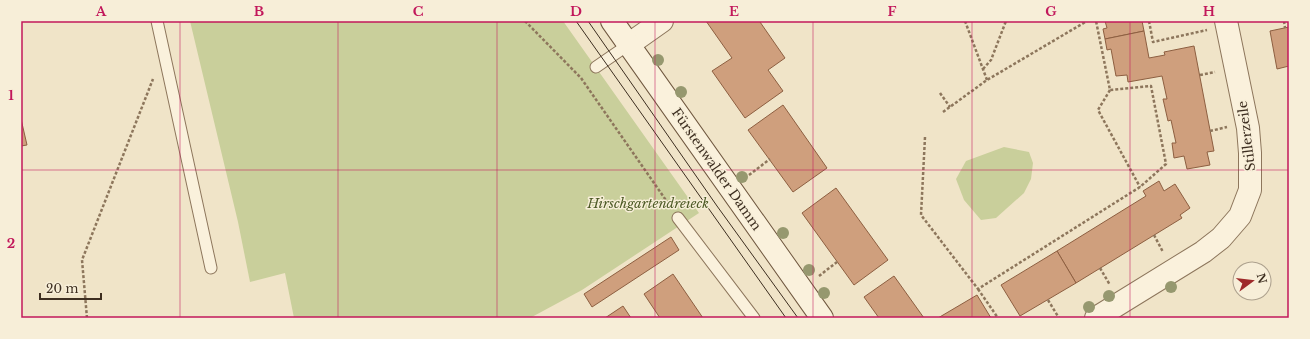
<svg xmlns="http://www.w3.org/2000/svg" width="1310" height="339" font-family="'Libre Baskerville',serif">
<rect width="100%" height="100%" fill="#f0e4c8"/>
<!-- green -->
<g fill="#c9cf9b">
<polygon points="190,21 563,21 699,213 582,290 530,318 294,318 285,273 250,282 238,222"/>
<polygon points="1004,147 1029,152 1033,163 1031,179 1024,193 996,218 981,220 964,200 956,179 966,161"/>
</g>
<!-- building -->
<g fill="#cf9f7d" stroke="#8d5f41">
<polygon points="706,21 761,21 760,22 785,58 768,70 783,91 745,118 712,71 732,58"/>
<polygon points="1105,21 1142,21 1144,31 1105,39 1103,29 1107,28"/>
<polygon points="1289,27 1289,66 1277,69 1270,31"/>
<polygon points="1144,31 1149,58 1165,55 1164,52 1194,46 1214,151 1207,152 1210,165 1187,169 1184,156 1174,158 1172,143 1176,143 1171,120 1168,121 1163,99 1167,99 1162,76 1128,82 1127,75 1116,76 1111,49 1107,50 1105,39"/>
<polygon points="783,105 827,168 793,192 748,130"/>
<polygon points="21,119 27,145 21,146"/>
<polygon points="1159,181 1164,191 1175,184 1190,208 1180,215 1182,218 1076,283 1057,251 1146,196 1143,191"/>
<polygon points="836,188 888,260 854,285 802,213"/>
<polygon points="671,237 679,250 592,307 584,294"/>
<polygon points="1057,251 1076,283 1020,316 1001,285"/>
<polygon points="673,274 703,318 660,318 644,294"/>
<polygon points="894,276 924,318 879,318 864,297"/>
<polygon points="977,295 991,318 938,318"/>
<polygon points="623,306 631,318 605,318"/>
</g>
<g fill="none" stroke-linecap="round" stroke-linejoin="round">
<!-- service casing -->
<g stroke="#8d765c" stroke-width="13">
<g id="service">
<polyline points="157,21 211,268"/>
<polyline points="596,67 628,45"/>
<polyline points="678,218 754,318"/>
</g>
</g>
<!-- minor casing -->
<g stroke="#8d765c" stroke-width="24">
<g id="minor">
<polyline points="628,45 662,21"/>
<polyline points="1096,318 1203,252 1221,238 1240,216 1250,190 1250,153 1248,128 1226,21"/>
</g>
</g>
<!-- secondary casing -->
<g stroke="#6f573f" stroke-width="24">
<polyline id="secondary" points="612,21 822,318"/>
</g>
<!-- path -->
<g stroke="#8d765c" stroke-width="2.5" stroke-dasharray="3 2" stroke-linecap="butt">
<polyline points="525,21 581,78 670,206"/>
<polyline points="965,21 987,80"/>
<polyline points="1149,21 1153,42 1207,30"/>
<polyline points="1284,21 1285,28"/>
<polyline points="983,69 991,60 1006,21"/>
<polyline points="1200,75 1215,72"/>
<polyline points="1110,90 1098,110 1140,187"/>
<polyline points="940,93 950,107"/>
<polyline points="943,112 987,80 1087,21"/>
<polyline points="1210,131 1227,127"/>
<polyline points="925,137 921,215 978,289 1140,187 1166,164 1151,86 1110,90 1096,21"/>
<polyline points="749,175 770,159"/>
<polyline points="1154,235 1163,252"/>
<polyline points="1100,268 1110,285"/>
<polyline points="819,276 837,262"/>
<polyline points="978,289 998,318"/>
<polyline points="1048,300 1059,318"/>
<polyline points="87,318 82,260 153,79"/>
</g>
<!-- service -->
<use href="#service" stroke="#faf1dc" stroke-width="11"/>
<!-- minor -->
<use href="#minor" stroke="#faf1dc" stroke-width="22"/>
<!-- secondary -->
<use href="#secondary" stroke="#faf1dc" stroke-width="22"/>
<!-- tram -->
<g stroke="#3d2e20" stroke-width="1">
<polyline points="576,21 786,318"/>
<polyline points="588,21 717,206 798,318"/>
</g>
</g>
<!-- trees -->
<g fill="#96986f">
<circle cx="658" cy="60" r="6"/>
<circle cx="681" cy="92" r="6"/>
<circle cx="742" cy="177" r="6"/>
<circle cx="783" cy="233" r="6"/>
<circle cx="809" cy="270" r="6"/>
<circle cx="1171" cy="287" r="6"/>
<circle cx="824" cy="293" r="6"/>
<circle cx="1109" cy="296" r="6"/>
<circle cx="1089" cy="307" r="6"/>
</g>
<!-- grid -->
<path fill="none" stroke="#c2185b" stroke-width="1" stroke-opacity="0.55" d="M180 21V318M338 21V318M497 21V318M655 21V318M813 21V318M972 21V318M1130 21V318M21 170H1289"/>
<g text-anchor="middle" stroke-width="3" stroke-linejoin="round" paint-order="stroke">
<!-- street labels -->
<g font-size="13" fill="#3d2e20" stroke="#f7eed8">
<text transform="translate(1246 136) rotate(-97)" y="5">Stillerzeile</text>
<text transform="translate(717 169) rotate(55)" y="5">Fürstenwalder Damm</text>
</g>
<!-- park labels -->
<g font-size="13" font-style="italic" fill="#4d5a26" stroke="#f7eed8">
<text x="648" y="208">Hirschgartendreieck</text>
</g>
</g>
<!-- border -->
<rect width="1310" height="339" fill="none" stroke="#f7eed8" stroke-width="44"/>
<!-- north arrow -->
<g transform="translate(1252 281) rotate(75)"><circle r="19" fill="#f7eed8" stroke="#ada18e"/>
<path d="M0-3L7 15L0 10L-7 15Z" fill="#9e2a2b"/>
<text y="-6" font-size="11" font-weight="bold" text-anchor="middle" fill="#3d2e20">N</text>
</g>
<!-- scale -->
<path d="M40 293v6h61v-6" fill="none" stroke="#3d2e20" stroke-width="2"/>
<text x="46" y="293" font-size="12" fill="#3d2e20" stroke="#f7eed8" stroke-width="3" paint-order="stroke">20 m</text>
<rect x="22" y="22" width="1266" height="295" fill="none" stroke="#c2185b" stroke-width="1.5"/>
<g font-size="13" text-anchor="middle" font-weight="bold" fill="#c2185b">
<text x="101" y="16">A</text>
<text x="259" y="16">B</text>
<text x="418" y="16">C</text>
<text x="576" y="16">D</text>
<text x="734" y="16">E</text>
<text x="892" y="16">F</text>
<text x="1051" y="16">G</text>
<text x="1209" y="16">H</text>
<text x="11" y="100">1</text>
<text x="11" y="248">2</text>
</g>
</svg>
